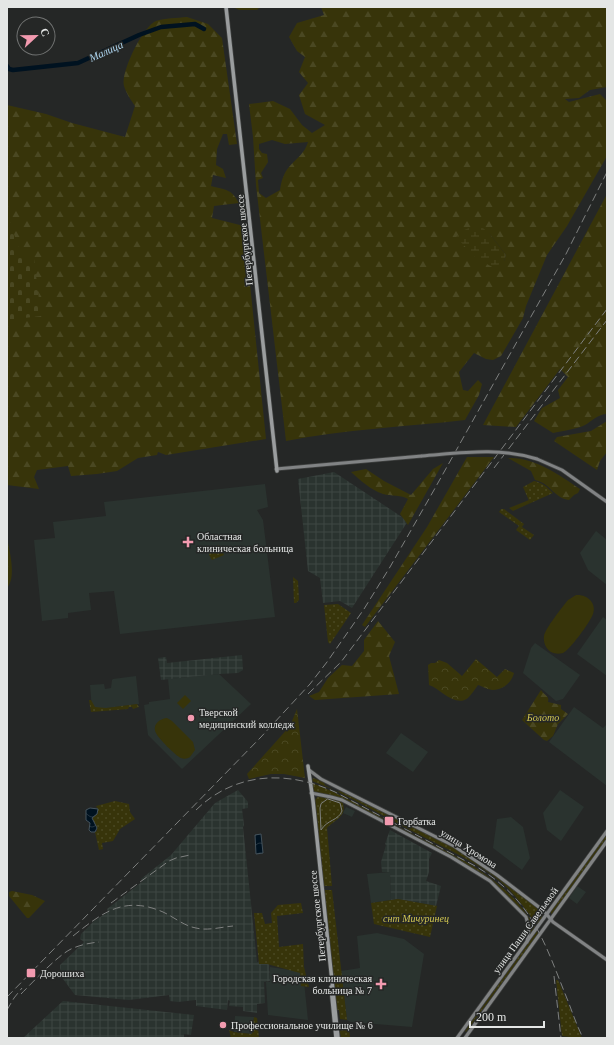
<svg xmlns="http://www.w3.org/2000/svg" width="614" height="1045" font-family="'Times New Roman',serif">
<defs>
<pattern id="industrial-grid" width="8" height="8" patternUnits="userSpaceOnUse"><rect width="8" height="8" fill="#2a332f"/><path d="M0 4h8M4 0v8" fill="none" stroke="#3e4743"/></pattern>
<pattern id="grass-dots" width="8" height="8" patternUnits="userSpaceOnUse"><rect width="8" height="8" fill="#37340a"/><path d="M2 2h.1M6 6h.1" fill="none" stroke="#4a4822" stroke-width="1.8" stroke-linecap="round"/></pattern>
<pattern id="forest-firs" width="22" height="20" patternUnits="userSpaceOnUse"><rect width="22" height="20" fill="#37340a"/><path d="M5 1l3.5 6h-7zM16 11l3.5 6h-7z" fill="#4a4822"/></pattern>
<pattern id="wetland-marsh" width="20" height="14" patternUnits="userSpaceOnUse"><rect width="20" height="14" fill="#37340a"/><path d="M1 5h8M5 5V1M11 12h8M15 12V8" fill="none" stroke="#4a4822"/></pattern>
<pattern id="cemetery-stones" width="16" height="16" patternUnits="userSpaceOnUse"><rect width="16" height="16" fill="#37340a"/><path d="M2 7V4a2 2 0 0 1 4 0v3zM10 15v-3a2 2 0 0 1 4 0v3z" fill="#4a4822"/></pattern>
<pattern id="park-crowns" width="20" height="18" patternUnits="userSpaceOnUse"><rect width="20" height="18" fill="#37340a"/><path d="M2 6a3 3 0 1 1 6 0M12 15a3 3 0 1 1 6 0" fill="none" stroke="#4a4822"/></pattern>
<pattern id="water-waves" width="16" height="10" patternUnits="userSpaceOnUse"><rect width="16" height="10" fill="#001220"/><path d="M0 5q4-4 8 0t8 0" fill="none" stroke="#253440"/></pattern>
</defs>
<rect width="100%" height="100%" fill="#252726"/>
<!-- built -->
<g fill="#2a332f">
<polygon points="265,484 268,507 257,510 263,520 275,617 120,634 114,591 89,593 91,610 68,613 68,618 42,621 34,540 55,538 53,522 106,516 104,502"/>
<polygon points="596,531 607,540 607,585 588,570 580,553"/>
<polygon points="603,617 607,620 607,676 577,654"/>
<polygon points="535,643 580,675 563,699 556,701 523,673 531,648"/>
<polygon points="219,674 251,704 182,769 148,735 144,705 149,704 149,702 170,699 168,679"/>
<polygon points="136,676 139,704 92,710 90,685 104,684 105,689 111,688 112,680 113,679"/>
<polygon points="574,707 603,728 607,724 607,786 549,742"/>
<polygon points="401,733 428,752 413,772 386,753"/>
<polygon points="560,790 584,807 561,841 547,830 543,813"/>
<polygon points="346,807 355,811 352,817 343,813"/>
<polygon points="511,817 523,827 530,858 522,870 493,848 497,819"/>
<polygon points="390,872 391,900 371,903 367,874"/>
<polygon points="577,886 586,892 577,904 569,898"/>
<polygon points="377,933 404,939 424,954 412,1027 351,1022 347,1020 341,971 360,968 357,936"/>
<polygon points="270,967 303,972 308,1020 268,1015 266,982 270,982"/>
<polygon points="235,1016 254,1017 252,1034 234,1032"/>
</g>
<!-- industrial -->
<g fill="url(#industrial-grid)">
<polygon points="334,472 408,521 352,608 340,601 323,603 320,578 308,571 298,479"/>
<polygon points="242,655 243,670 238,673 219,674 161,680 158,658 166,657 167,663"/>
<polygon points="238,790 248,802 248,808 242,809 244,825 243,827 257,962 269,962 270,981 264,982 265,1003 257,1004 257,1013 243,1011 243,1007 229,1006 230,1001 228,1000 227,1010 196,1006 196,1000 178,1002 170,1001 169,995 129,1000 75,995 63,979 60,968 60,965 84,942 80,939 81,934 94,921 108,912 107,909 143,881 141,879 171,855 215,803"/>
<polygon points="390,830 432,853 429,859 429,872 426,881 441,886 436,906 398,899 391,900 390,872 382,872 381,862 386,845 385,844 386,841"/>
<polygon points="63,1001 194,1015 191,1035 184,1034 184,1038 23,1038"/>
</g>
<!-- grass -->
<g fill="url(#grass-dots)">
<path d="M534 481C543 483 547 487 553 493L513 511 530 503 523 487Z"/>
<polygon points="501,509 504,509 524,524 522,527 534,535 530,540 516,530 519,526 499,512"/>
<polygon points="218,545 220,546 224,555 212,560 209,555 210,552"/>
<polygon points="293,577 298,581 299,600 296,603 294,603"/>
<polygon points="338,604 351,613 330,644 328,642 324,605"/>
<polygon points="89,700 91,700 95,707 106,708 137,704 139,707 133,709 132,707 129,707 128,709 91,712"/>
<path d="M313 778 324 782 325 785 337 792 341 791 401 821V822L406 825 408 824 453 847 485 868 530 902 542 913C544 916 540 922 536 924 525 908 515 894 501 882 476 861 444 848 416 833 382 816 348 794 312 781Z"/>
<path d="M312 783C342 794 369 811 397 826 449 854 504 873 535 927L530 934 529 921 523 912 495 883 487 877 449 854 341 799 315 792 313 790Z"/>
<path d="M318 796 337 799 343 803C347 817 334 820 327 828L332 886H323L321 866 322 864 321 856 319 855 318 847 320 846 315 800Z"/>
<polygon points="115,801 129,804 130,812 135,819 120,829 113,841 102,843 103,849 99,850 95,832 97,831 92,818 97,813 98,809 96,806"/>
<polygon points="607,834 607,838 553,913 551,914 551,911"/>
<polygon points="324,890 332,890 347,1020 340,1019 339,1010 337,1010"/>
<polygon points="398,899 437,906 430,937 374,924 371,903"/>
<polygon points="301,903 303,913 277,916 279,947 303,944 304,967 309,987 301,986 300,973 267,964 259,964 254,913 262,913 265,924 272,923 271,913 278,905"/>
<polygon points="537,931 538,934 466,1032 465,1031"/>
<polygon points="556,980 558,980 582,1038 570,1038 570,1037 562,1036"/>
<polygon points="254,1017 257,1018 259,1038 231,1038 229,1030 234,1032 252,1034"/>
<polygon points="339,1026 349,1026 350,1038 341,1038"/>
</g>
<!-- forest -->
<g fill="url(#forest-firs)" fill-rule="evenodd">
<polygon points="233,7 260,7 257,10 239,10"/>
<path d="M321 7H607V87L590 90 579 98 565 99 569 102 600 94 607 101V156L567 226 547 255 526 306 523 318 501 356 493 360 486 359 474 353 459 372 463 390 468 391 478 380 482 384 479 395 465 420C405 427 345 429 286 441L256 185 253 137 249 104 273 101 290 109 302 125 312 133 325 125 305 114 299 95 308 83 299 72 305 57 297 51 289 37 297 23 324 15ZM272 140 285 144 308 142C305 153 297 158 289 167 284 173 281 181 280 190L266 198 259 193 258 180 263 178 261 173 268 162 267 154 262 153 259 149V144ZM489 233 506 255 504 261Z"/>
<path d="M187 17 208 24 222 38 237 144 229 145 227 134H223L217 149 216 165 223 169 226 178 213 175 211 186C225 190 231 188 239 203L214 206 212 218 244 226 266 439 166 455 158 452 157 455 138 458 117 471 97 474 71 476 68 466 37 470 34 477 39 489 7 485V105L46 114 72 123 125 137 135 106C131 100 126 93 124 86 120 73 143 26 156 21 165 18 177 18 187 17Z"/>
<path d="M607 194V414C598 414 592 421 585 425 577 429 562 431 553 433L534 421 542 408 560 398 558 390 568 377 560 369 516 427 483 425Z"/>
<polygon points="607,421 607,452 600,461 597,470 554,441 557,437 591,431"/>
<polygon points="467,457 494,457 365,627 362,625 427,527"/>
<path d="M508 458C535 457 559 475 580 489L578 493 574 495 569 500C554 498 550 483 535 480L531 471Z"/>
<path d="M443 463 408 525 400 514 408 499C402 495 391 496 383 494 371 490 360 480 351 472L366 469 384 481 411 495 433 469Z"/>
<path d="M7 537C9 550 17 577 7 588Z"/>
<polygon points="378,621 395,642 389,656 399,694 315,700 309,696 319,692 328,678 342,665 352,666 364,651 364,640"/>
<path d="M541 690C544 695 550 696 548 702L561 705V709L568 714 558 724 553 736 547 741 544 740 522 720Z"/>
<polygon points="12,891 32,895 45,901 29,918 27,918 9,896 9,892"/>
</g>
<!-- wetland -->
<polygon fill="url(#wetland-marsh)" points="478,224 489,233 506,255 504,261 494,268 476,258 456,237 462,231"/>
<!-- cemetery -->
<polygon fill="url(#cemetery-stones)" points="7,213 23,261 34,259 41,316 7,320"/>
<!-- park -->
<g fill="url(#park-crowns)">
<polygon points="529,500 530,503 513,511 509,508"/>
<path d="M476 659 497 677 505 669 514 673C512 682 503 690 493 690 488 690 482 686 478 685 475 689 472 694 468 698 455 708 441 689 429 685L428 665 431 663H435L439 660 447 663 462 676Z"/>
<polygon points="297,709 305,778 284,774 271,774 249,779 247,774 290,726"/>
</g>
<!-- pitch -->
<g fill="#37340a">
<path d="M576 595C587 594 597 603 593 614 591 621 569 651 563 653 559 654 555 654 551 652 546 649 543 642 544 636 545 629 563 606 568 600 571 598 573 597 576 595Z"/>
<polygon points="185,695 191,701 183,709 177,703"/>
<path d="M167 718 172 721 193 742 195 750 190 757C187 759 184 759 181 758 176 756 158 738 156 733 152 725 159 719 167 718Z"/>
</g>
<!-- water -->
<g fill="url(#water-waves)" stroke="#44525b">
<polygon points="90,808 98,809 97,814 92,818 97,828 95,832 91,832 89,830 90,823 86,820 86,810"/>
<polygon points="261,834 263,853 256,854 255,835"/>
</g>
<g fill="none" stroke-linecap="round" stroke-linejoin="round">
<!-- river -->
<polyline stroke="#001220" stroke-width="4.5" points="7,66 9,69 13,70 78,63 139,35 161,27 195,24 204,29"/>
<!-- secondary casing -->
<g stroke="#404241" stroke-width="4.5">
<g id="secondary">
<polyline points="537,459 562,470 607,502"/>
<polyline points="276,469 422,456"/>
<polyline points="309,770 321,779 454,846 497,875 544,911 553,922 607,960"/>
<polyline points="311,793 331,797 342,800 451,857 490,881 526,917 529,928 527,942"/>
<polyline points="457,1038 607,831"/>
<polyline points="465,1038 607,841"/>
</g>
</g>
<!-- primary casing -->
<g stroke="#404241" stroke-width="5">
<g id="primary">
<polyline points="226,7 277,471"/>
<polyline points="308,766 313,801 338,1038"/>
<polyline points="331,987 336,1038"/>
</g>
</g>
<!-- secondary -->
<use href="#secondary" stroke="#818384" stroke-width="3"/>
<!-- primary -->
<use href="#primary" stroke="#9a9d9e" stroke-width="3.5"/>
<!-- tram -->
<path stroke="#7e807f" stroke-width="1" d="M328 799 340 803 342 811C338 821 328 819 321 830L320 808 321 804Z"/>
<!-- rail -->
<g stroke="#7e807f" stroke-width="1" stroke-dasharray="8 4" stroke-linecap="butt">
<polyline points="494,468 607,320"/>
<polyline points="308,694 341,662 607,309"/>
<path d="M196 810C235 772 287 770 335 792L477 867C534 902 544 942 568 1001 573 1014 577 1026 583 1038"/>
<polyline points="111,903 169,861 176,858 190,855"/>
<path d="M73 936C102 913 124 895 163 912 174 917 184 926 196 928 208 931 221 927 233 926"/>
<polyline points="554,976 561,1038"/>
<path d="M21 994C33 982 57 956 71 949 80 945 89 943 99 942"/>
<polyline points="7,997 261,737 310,684 327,662 364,609 390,567 434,490 566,254 607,172"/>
<polyline points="7,1010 14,998 22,988"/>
</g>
<!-- secondary-bridge casing -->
<g stroke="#404241" stroke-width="4.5" stroke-linecap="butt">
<path id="secondary-bridge" d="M422 456C461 453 499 447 537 459"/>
</g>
<!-- secondary-bridge -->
<use href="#secondary-bridge" stroke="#818384" stroke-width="3"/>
</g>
<!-- markers -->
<g fill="#f29aaf" stroke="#252726" stroke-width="1.5">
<path d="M186 536h4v4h4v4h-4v4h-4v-4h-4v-4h4z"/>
<circle cx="191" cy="718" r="4"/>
<rect x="384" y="816" width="10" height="10" rx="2"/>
<rect x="26" y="968" width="10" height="10" rx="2"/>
<path d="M379 978h4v4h4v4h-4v4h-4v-4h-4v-4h4z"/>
<circle cx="223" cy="1025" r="4"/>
</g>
<g text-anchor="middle" stroke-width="3" stroke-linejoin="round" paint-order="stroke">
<!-- street labels -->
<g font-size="10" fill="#e4e6e5" stroke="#252726">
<text transform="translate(244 240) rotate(-96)" y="4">Петербургское шоссе</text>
<text transform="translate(469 848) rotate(32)" y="4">улица Хромова</text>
<text transform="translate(317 916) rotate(-96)" y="4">Петербургское шоссе</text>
<text transform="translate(525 930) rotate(-54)" y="4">улица Паши Савельевой</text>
</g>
<!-- poi labels -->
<g font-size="10" fill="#e4e6e5" stroke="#252726" text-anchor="start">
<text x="197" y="540">Областная<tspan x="197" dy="12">клиническая больница</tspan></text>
<text x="199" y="716">Тверской<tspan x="199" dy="12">медицинский колледж</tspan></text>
<text x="398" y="825">Горбатка</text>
<text x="40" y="977">Дорошиха</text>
<text x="372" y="982" text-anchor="end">Городская клиническая<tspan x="372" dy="12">больница № 7</tspan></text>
<text x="231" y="1029">Профессиональное училище № 6</text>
</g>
<!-- park labels -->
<g font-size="10" font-style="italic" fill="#d2c751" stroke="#252726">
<text x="543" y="721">Болото</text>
<text x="416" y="922">снт Мичуринец</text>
</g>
<!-- water labels -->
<g font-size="11" font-style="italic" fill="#aed6f0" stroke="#252726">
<text transform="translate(106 51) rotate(-24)" y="4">Малица</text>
</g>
</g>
<!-- border -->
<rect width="614" height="1045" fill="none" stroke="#e4e6e5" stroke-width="16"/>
<!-- north arrow -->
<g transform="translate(36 36) rotate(68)"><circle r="19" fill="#252726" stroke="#717372"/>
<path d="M0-3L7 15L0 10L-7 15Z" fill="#f29aaf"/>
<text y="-6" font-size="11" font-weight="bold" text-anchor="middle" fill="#e4e6e5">С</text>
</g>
<!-- scale -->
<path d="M470 1021v6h74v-6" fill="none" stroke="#e4e6e5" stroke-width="2"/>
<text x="476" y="1021" font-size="12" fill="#e4e6e5" stroke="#252726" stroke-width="3" paint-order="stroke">200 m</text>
</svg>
